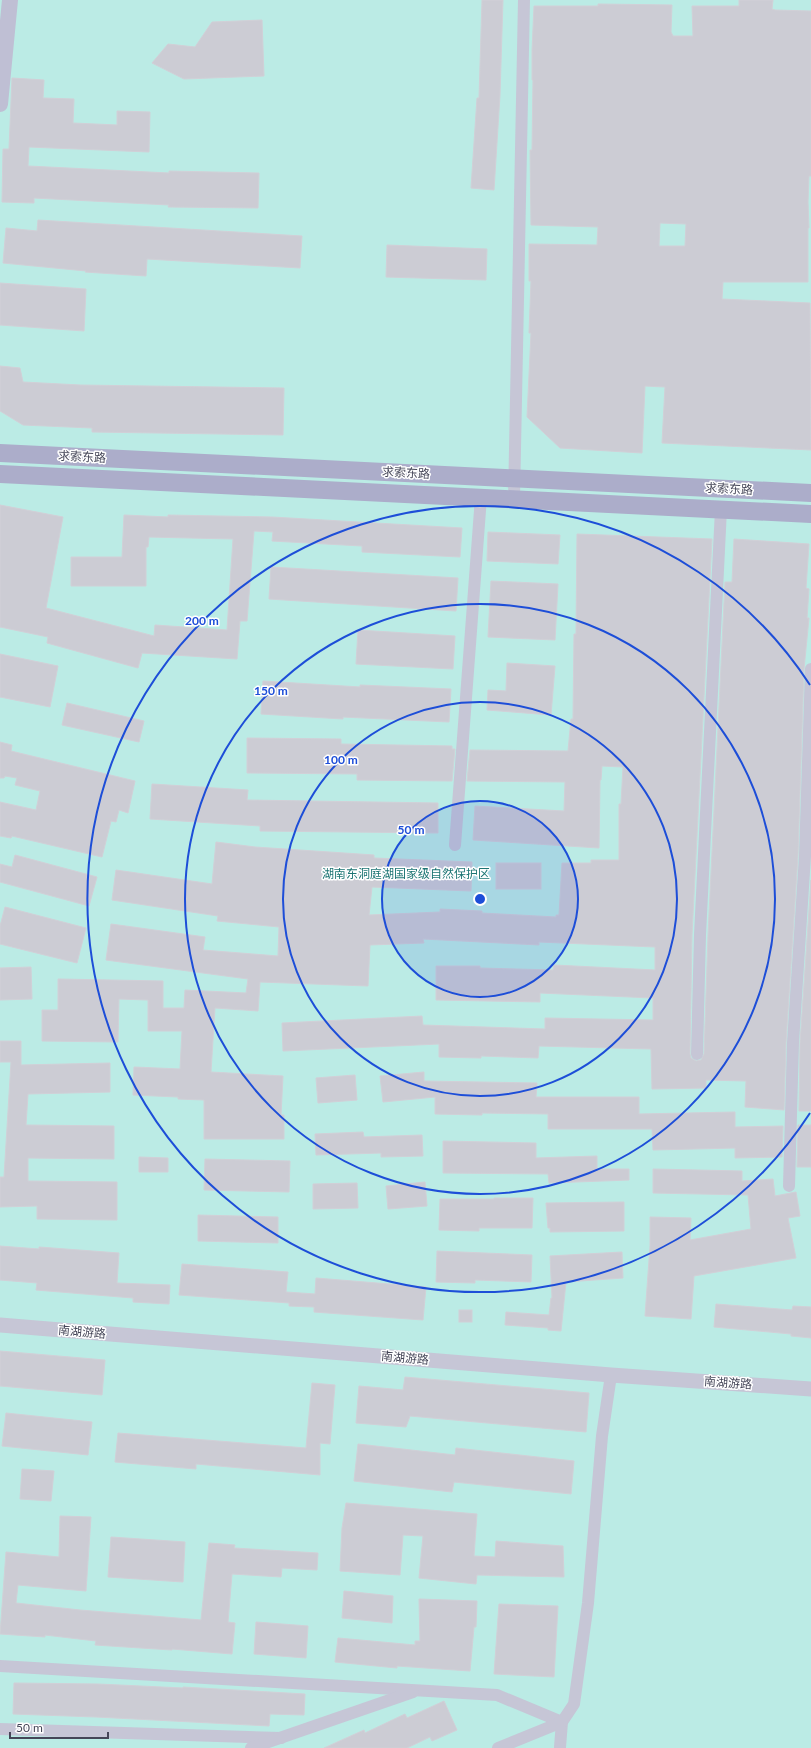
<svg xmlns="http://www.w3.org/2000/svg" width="811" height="1748" font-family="Lato,'Noto Sans SC',sans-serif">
<rect width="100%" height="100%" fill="#efedec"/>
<!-- green -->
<rect fill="#bbebe5" x="0" y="0" width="811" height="1748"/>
<!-- building -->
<g fill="#ccccd4" stroke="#d1d0d7" fill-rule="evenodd">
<polygon points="482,0 503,0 500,95 494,190 471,188 477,98 479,98"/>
<path d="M739 0H773L772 9 775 10 811 11V176H809L808 202 809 228H808V282H723L722 299 810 303 811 450 662 443 665 387 645 386 642 453 560 448 527 417 531 333H529L531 281H529V244L597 245 598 227 531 225 530 150H532L533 80H532V51L534 6H598V4L672 5 671 32 673 36H693L692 6H739ZM660 223 686 224 685 246H659Z"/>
<polygon points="262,20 264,76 184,79 152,63 168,44 195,47 212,22"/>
<polygon points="12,78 44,80 43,98 74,99 73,123 117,125 117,111 150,112 149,152 29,147 28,166 169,173 169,171 259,173 258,208 168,207 169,205 34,198 34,203 2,202 3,149 9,149"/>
<polygon points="38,220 302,236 300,268 147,259 146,276 85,272 86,271 3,263 6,228 37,231"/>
<polygon points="387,245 487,249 486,280 386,277"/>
<polygon points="0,283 86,289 84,331 0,325"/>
<polygon points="0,366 20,368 23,382 80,385 284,388 283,435 92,432 92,428 23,425 0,411"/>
<polygon points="0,505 63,517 46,608 154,636 155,625 227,630 233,539 149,537 148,547 146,547 146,586 71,586 71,557 122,557 124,515 168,517 168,515 272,517 462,528 460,557 362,552 362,546 272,541 273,532 254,531 247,621 240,621 237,659 142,653 138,668 47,643 48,637 0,627"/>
<polygon points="488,532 560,535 558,564 487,561"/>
<polygon points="577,534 712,539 692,935 690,1054 691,1058 696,1061 701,1060 704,1054 708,935 725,582 732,582 734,539 809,544 806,588 809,589 807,618 809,618 804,669 798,856 786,1043 784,1110 745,1107 746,1081 706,1080 706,1088 652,1089 651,1049 539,1046 538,1058 481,1056 481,1058 439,1057 439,1044 283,1051 282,1023 422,1016 423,1025 545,1029 545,1018 653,1020 653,998 540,993 540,1002 436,1000 436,966 480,966 480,968 553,970 554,965 655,970 655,947 539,942 539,945 423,939 424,943 370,945 368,986 260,982 258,1011 215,1008 211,1072 283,1076 281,1115 284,1115 284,1139 204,1139 204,1100 178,1099 178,1097 133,1095 134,1067 180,1069 182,1031 148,1031 148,1000 119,999 118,1042 42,1041 42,1010 58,1010 58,979 163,981 163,1008 184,1008 185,990 246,993 248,979 106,960 111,924 205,937 203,950 278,956 279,927 217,921 218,916 112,900 116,870 212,884 216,842 255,847 374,855 374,858 472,862 471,891 372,887 369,915 440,912 440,909 482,911 482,913 556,917 556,915 559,915 562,863 591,863 591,860 619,860 619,804 621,804 623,767 602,766 601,780 600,780 599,848 473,840 475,806 564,811 565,782 467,781 470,750 568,751 571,719 573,719 574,634 576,634"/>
<polygon points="271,567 458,578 456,611 269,599"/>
<polygon points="491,581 558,584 555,640 488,637"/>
<polygon points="358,630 455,636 453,669 356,664"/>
<polygon points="0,654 58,666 50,707 0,697"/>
<polygon points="507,663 555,666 551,715 487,710 488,690 506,691"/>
<polygon points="263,681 360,687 360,685 451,689 449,722 343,717 343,719 261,714"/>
<polygon points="67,703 144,721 139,742 62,725"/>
<polygon points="247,738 341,739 341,744 452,746 452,749 455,749 452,781 357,780 357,774 247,773"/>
<polygon points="0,742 12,745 11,751 135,781 128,813 119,810 116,822 111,821 102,857 12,836 11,838 0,836 0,802 36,810 40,791 15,785 17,778 5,776 4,778 0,778"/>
<polygon points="152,784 248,790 247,800 438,803 438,833 260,831 260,826 150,819"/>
<polygon points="15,855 97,877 89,906 0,882 0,864 12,867"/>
<rect x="496" y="863" width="45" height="26"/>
<polygon points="811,880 811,1111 799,1111 800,1043"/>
<polygon points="5,907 86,928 77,963 0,944 0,926"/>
<polygon points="31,967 32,999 0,1000 0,968"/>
<polygon points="0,1041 21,1041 21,1065 110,1063 110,1092 28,1094 26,1125 114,1126 114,1159 28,1158 28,1181 117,1182 117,1220 37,1219 37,1206 0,1207 0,1177 4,1177 11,1062 0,1062"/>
<polygon points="424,1072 424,1081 537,1083 536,1097 639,1097 639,1114 735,1112 735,1127 783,1126 782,1157 735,1158 735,1148 653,1150 652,1129 548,1129 548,1114 482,1113 482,1115 435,1114 435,1097 383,1102 380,1076"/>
<polygon points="355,1075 357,1100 318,1103 316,1078"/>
<polygon points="798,1125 811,1125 811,1167 797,1167"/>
<polygon points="363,1132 364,1137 422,1135 423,1156 381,1157 381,1153 316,1155 315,1134"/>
<polygon points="443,1141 536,1143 536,1158 597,1156 597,1169 629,1169 629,1180 549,1183 548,1174 443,1173"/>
<polygon points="139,1157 168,1158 168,1172 139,1172"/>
<polygon points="205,1159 290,1161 289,1192 204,1190"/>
<polygon points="653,1169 742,1171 742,1181 773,1179 775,1196 796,1192 800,1216 788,1218 796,1258 694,1276 691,1319 645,1316 650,1246 650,1217 691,1218 690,1240 751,1229 748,1195 653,1193"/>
<polygon points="425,1182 427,1206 388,1209 386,1186"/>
<polygon points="357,1183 358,1208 313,1209 313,1184"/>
<polygon points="494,1198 533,1198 532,1228 479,1228 479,1231 439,1230 440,1199 494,1199"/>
<polygon points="624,1202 624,1231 550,1232 550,1228 548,1228 546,1203"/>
<polygon points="198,1215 278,1217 278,1243 198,1241"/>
<polygon points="0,1246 39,1249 39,1247 119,1253 117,1283 170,1285 169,1304 133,1302 133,1298 36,1290 37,1283 0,1280"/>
<polygon points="437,1251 532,1255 531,1282 475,1280 475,1283 436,1282"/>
<polygon points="622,1252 623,1278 566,1282 561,1331 548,1330 548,1328 505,1325 506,1312 549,1315 551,1298 552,1298 550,1256"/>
<polygon points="182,1264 288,1272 286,1292 315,1294 316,1278 426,1287 423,1320 314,1312 314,1307 289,1306 289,1303 179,1295"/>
<polygon points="716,1304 792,1310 793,1306 811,1307 811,1338 791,1336 791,1334 714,1327"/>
<rect x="459" y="1310" width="13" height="12"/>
<polygon points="0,1351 105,1360 102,1395 0,1386"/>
<polygon points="405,1377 589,1393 586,1432 410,1416 406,1427 356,1423 359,1386 403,1390"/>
<polygon points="312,1383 335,1385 330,1444 320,1443 320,1475 196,1464 196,1469 115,1462 118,1433 306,1448"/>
<polygon points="6,1413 92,1422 88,1455 2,1446"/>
<polygon points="358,1444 455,1455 456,1448 574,1461 571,1494 454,1482 452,1492 354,1481"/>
<polygon points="22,1469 54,1471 51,1501 20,1499"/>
<polygon points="346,1503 477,1514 474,1556 495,1557 496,1541 563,1546 564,1577 477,1575 476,1584 419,1578 423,1536 403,1535 400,1575 340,1571 342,1528"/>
<polygon points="60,1516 91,1517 86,1591 18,1585 16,1603 80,1610 201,1620 209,1543 235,1545 234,1548 318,1553 317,1570 282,1568 281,1577 232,1574 228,1622 235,1623 232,1654 172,1649 172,1650 95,1645 96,1641 45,1635 45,1637 0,1634 6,1552 59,1557"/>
<polygon points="111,1537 185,1542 183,1582 108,1577"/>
<polygon points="344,1591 393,1596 392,1623 342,1618"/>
<polygon points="419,1599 477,1601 476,1627 474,1627 470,1671 397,1666 397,1668 335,1662 338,1638 415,1645 415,1641 420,1641"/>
<polygon points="499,1604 558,1606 554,1677 494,1674"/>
<polygon points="256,1622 308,1626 306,1658 254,1654"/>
<polygon points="14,1683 98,1684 183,1688 183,1687 305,1694 304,1715 270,1714 269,1726 96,1717 13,1714"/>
<polygon points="444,1701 457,1730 432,1741 430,1737 407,1748 324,1748 364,1730 365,1733 405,1714 407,1718"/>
</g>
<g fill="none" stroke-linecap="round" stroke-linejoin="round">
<!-- minor -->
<g stroke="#c6c6d6" stroke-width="12">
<polyline points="514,499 524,0"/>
<polyline points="455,845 481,497"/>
<polyline points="697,1054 700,935 721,509"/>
<polyline points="789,1186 793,1043 805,856 811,669"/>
<polyline points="0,1666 497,1695 562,1722 560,1747"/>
<polyline points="0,1729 281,1738"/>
<polyline points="251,1748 413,1692"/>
<polyline points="498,1748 562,1722 574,1704 588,1603 602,1436 611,1375"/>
</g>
<!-- tertiary -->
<polyline stroke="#c6c6d6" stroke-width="15" points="0,1325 611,1375 811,1389"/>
<!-- secondary -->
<polyline stroke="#bfbfd4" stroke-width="16" points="0,104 10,0"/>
<!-- primary -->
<g stroke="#acadca" stroke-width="18">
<polyline points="0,453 811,493"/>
<polyline points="0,474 811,514"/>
</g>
</g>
<!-- distance rings -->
<circle cx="480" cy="899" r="98" fill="#1d4ed8" fill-opacity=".12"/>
<g fill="none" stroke="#1d4ed8" stroke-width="2">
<circle cx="480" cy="899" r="98"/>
<circle cx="480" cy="899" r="197"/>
<circle cx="480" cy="899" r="295"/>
<path d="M810 1113A393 393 0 1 1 810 685"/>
</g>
<g text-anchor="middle" stroke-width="3" stroke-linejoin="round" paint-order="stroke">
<!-- street labels -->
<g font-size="12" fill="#454658" stroke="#fff">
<text transform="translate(82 457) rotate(3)" y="4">求索东路</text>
<text transform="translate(406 473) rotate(3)" y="4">求索东路</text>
<text transform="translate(729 489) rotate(3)" y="4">求索东路</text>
<text transform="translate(82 1332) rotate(5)" y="4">南湖游路</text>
<text transform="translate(405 1358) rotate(5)" y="4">南湖游路</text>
<text transform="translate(728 1383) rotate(4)" y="4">南湖游路</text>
</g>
<!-- park labels -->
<g font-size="12" fill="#1b7473" stroke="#fff">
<text x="406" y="878">湖南东洞庭湖国家级自然保护区</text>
</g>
</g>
<circle cx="480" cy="899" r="6" fill="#1d4ed8" stroke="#fff" stroke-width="2"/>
<g font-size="12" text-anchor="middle" font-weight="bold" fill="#1d4ed8" stroke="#fff" stroke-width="3" stroke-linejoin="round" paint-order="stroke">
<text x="202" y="625">200 m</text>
<text x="271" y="695">150 m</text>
<text x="341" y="764">100 m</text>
<text x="411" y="834">50 m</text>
</g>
<!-- scale -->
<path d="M10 1732v6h98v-6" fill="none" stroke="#454658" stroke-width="2"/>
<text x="16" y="1732" font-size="12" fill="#454658" stroke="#ffffff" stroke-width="3" paint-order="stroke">50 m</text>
</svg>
